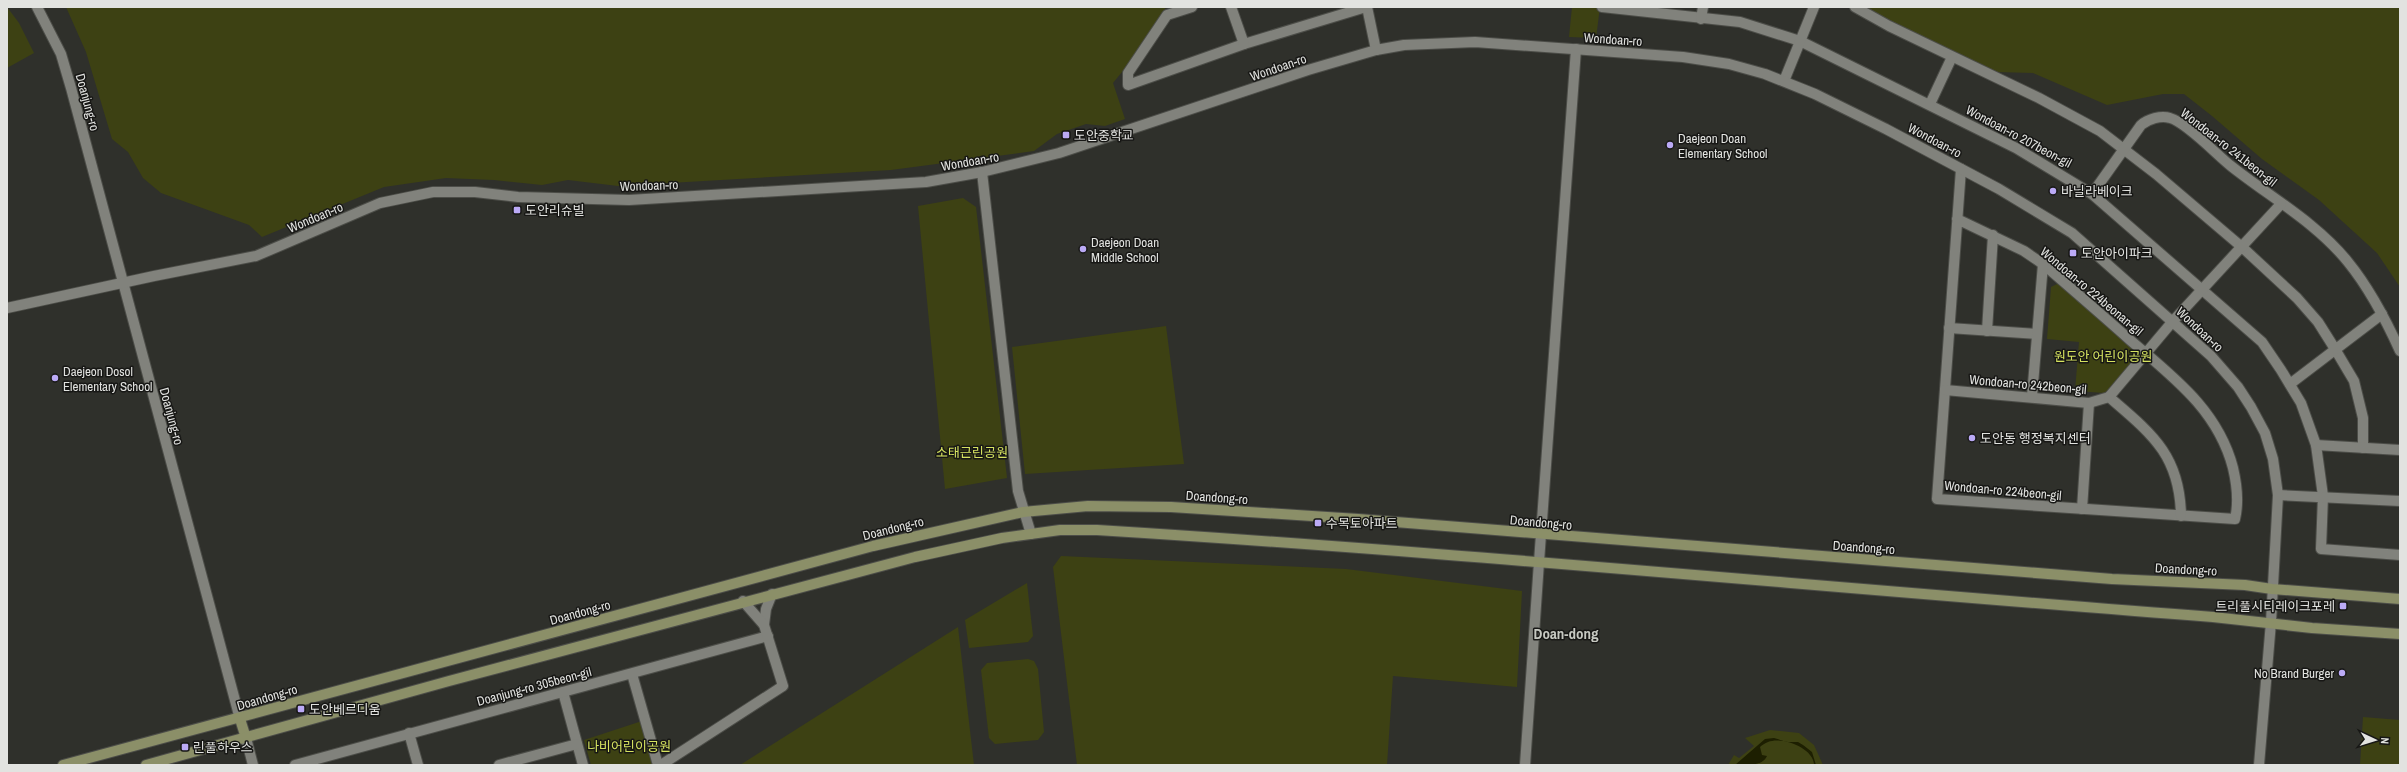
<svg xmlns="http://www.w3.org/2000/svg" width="2407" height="772" font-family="'Archivo Narrow','Noto Sans KR',sans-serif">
<rect width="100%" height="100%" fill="#2f302b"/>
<!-- green -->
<g fill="#3d4113">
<polygon points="7,7 19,23 34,53 7,68"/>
<polygon points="66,7 1166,7 1144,45 1113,83 1125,119 1105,126 1086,124 1057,134 1034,151 891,170 618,186 568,180 542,185 494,180 446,178 384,187 262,237 249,225 161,193 143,178 128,152 112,139 86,52"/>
<polygon points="1572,7 1600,7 1596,38 1569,37"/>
<polygon points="1856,7 2400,7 2400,287 2377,253 2319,200 2262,159 2212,116 2184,94 2163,94 2107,105 2033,73 1997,72"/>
<polygon points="963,198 976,207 1007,478 945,489 918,206"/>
<polygon points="2059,283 2135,349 2138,355 2105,393 2075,391 2079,342 2047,339 2051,287"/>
<polygon points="1166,326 1184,464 1025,474 1012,347"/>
<polygon points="1061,556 1346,569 1522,591 1517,687 1393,676 1387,765 1077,765 1053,567"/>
<polygon points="1027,583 1033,636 1028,642 969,648 965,620"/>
<polygon points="958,627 974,765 740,765"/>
<polygon points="1028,659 1034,661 1038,669 1044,732 1038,740 995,744 989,738 981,670 987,663"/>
<polygon points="2363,717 2400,720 2400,765 2360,765"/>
<polygon points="642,721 653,761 652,765 591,765 584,740"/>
<polygon points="1770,730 1799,733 1814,745 1823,765 1728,765 1734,755 1739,758 1754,746 1745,738"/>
</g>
<!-- water -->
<path fill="#1d1f01" d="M1774 738 1787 742H1798L1803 745 1812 752 1816 765H1814C1814 748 1782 736 1768 742 1765 743 1762 745 1760 747L1762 755 1767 756C1762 767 1745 765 1735 765L1765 739Z"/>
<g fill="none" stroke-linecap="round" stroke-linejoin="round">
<!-- minor casing -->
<g stroke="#4c4d48" stroke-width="12">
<g id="minor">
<polyline points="1192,7 1167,15 1128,73 1128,85 1244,44 1366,7"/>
<polyline points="1231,7 1244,44"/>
<polyline points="1367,7 1376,50"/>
<polyline points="1602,7 1740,22 1800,41 2016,148 2092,194 2262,342 2281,370 2301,403 2316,445 2323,496 2321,549 2400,555"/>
<polyline points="1855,7 1889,26 2039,98 2100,131 2156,174 2243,248 2297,298 2318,322 2335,349 2354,381 2363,418 2363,448"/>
<polyline points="1701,19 1703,7"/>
<polyline points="1784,81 1814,7"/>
<polyline points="1930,104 1952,57"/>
<polyline points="982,172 1018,491 1031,534"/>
<path d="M2092 194 2141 125C2148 119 2161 115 2170 118 2186 122 2217 155 2231 166 2270 197 2317 223 2348 262 2370 289 2386 320 2400 351"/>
<path d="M1957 219 2024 251 2043 264C2072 289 2101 314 2130 340 2173 377 2218 410 2233 468 2237 485 2239 502 2235 519L1937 499 1961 169"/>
<polyline points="1949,328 2037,334"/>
<polyline points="1987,331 1993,235"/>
<polyline points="2290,384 2382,314"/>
<path d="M1945 390 2089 403 2109 397C2152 434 2180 455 2181 516"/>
<polyline points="2032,396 2043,264"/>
<polyline points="2109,397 2173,321 2281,204"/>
<polyline points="2316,445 2400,450"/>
<polyline points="2278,495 2400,501"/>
<polyline points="2082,509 2089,403"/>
<polyline points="764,625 766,609 772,594"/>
<polyline points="632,674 658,765"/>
<polyline points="563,692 583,765"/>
<polyline points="409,733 418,765"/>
<polyline points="246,738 253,765"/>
<polyline points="295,765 768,636"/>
<polyline points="499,765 577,744"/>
<polyline points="661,765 783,686 764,625 743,601"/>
<polyline points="1525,765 1539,562"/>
<polyline points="2259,765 2271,622"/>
</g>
</g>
<!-- tertiary casing -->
<g stroke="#4c4d48" stroke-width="12">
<g id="tertiary">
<polyline points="37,7 61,54 71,88 240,719"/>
<polyline points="7,308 154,276 256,256 380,203 433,192 475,192 518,197 629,200 926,182 982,172 1059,153 1308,70 1376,50 1404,45 1475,42 1683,57 1729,64 1765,74 1815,94 1886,129 1999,189 2072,233 2211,356 2238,387 2251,407 2265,433 2273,459 2278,495 2271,622"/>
<polyline points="1539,562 1576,49"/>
</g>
</g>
<!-- secondary casing -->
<g stroke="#4c4d48" stroke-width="12">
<g id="secondary">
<polyline points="240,719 246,738"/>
<polyline points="63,765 873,546 1023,512 1088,506 1171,507 1358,519 2112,579 2245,585 2272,589 2400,599"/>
<path d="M146 765 449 681 915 557 1002 538 1060 530H1097C1469 553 1841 589 2213 617L2312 628 2400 634"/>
</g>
</g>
<!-- minor -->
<use href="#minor" stroke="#81827c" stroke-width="10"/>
<!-- tertiary -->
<use href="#tertiary" stroke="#81827c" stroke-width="10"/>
<!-- secondary -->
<use href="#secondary" stroke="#8b8f68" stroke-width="10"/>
</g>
<!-- markers -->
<g fill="#bbaaf6" stroke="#171715" stroke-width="1.5">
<rect x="1062" y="131" width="8" height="8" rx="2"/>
<circle cx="1670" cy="145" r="4"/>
<circle cx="2053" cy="191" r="4"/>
<rect x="513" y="206" width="8" height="8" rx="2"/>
<circle cx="1083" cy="249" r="4"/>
<rect x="2069" y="249" width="8" height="8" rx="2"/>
<circle cx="55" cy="378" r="4"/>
<circle cx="1972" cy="438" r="4"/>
<rect x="1314" y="519" width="8" height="8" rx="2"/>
<rect x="2339" y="602" width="8" height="8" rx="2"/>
<circle cx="2342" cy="673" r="4"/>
<rect x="297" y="705" width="8" height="8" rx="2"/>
<rect x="181" y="743" width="8" height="8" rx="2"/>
</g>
<g text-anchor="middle" stroke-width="3" stroke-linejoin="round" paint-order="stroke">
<!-- street labels -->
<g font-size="13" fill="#e2e3e0" stroke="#171715">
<text transform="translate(1613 39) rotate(4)" y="5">Wondoan-ro</text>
<text transform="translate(1278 67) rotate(-19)" y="5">Wondoan-ro</text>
<text transform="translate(88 102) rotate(75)" y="5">Doanjung-ro</text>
<text transform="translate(2019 136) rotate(28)" y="5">Wondoan-ro 207beon-gil</text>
<text transform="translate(1935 140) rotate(28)" y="5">Wondoan-ro</text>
<text transform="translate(2229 147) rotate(38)" y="5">Wondoan-ro 241beon-gil</text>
<text transform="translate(970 161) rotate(-10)" y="5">Wondoan-ro</text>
<text transform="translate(649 185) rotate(-2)" y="5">Wondoan-ro</text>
<text transform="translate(315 217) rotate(-23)" y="5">Wondoan-ro</text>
<text transform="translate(2092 291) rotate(40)" y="5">Wondoan-ro 224beonan-gil</text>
<text transform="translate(2200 329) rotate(43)" y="5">Wondoan-ro</text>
<text transform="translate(2028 384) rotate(5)" y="5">Wondoan-ro 242beon-gil</text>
<text transform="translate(172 416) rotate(75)" y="5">Doanjung-ro</text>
<text transform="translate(2003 490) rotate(5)" y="5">Wondoan-ro 224beon-gil</text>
<text transform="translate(1217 497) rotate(4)" y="5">Doandong-ro</text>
<text transform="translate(1541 522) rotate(5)" y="5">Doandong-ro</text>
<text transform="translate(893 528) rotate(-14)" y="5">Doandong-ro</text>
<text transform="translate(1864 547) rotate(4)" y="5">Doandong-ro</text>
<text transform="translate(2186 569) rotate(3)" y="5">Doandong-ro</text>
<text transform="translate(580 612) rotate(-15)" y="5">Doandong-ro</text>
<text transform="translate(534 686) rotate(-15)" y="5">Doanjung-ro 305beon-gil</text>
<text transform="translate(267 697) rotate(-16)" y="5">Doandong-ro</text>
</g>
<!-- poi labels -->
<g font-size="13" fill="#e2e3e0" stroke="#171715" text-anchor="start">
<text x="1074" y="140">도안중학교</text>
<text x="1678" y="143">Daejeon Doan<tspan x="1678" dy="15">Elementary School</tspan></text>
<text x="2061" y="196">바닐라베이크</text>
<text x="525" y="215">도안리슈빌</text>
<text x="1091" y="247">Daejeon Doan<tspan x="1091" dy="15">Middle School</tspan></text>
<text x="2081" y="258">도안아이파크</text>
<text x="63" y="376">Daejeon Dosol<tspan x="63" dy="15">Elementary School</tspan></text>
<text x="1980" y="443">도안동 행정복지센터</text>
<text x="1326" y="528">수목토아파트</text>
<text x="2335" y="611" text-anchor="end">트리풀시티레이크포레</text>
<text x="2334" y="678" text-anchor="end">No Brand Burger</text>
<text x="309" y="714">도안베르디움</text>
<text x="193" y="752">린풀하우스</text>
</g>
<!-- park labels -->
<g font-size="13" fill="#d6e360" stroke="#171715">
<text x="2103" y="361">원도안 어린이공원</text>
<text x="972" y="457">소태근린공원</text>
<text x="629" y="751">나비어린이공원</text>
</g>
<!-- quarter labels -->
<g font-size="15" font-weight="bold" fill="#c6c8c1" stroke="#171715">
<text x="1566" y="639">Doan-dong</text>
</g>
</g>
<!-- border -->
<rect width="2407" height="772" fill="none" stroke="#e2e3e0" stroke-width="16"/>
<!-- north arrow -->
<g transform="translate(2375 740) rotate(94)" stroke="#171715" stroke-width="3" paint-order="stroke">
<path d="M0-3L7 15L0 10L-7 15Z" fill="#e2e3e0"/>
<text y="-6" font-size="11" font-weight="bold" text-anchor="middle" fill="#e2e3e0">N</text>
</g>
</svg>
